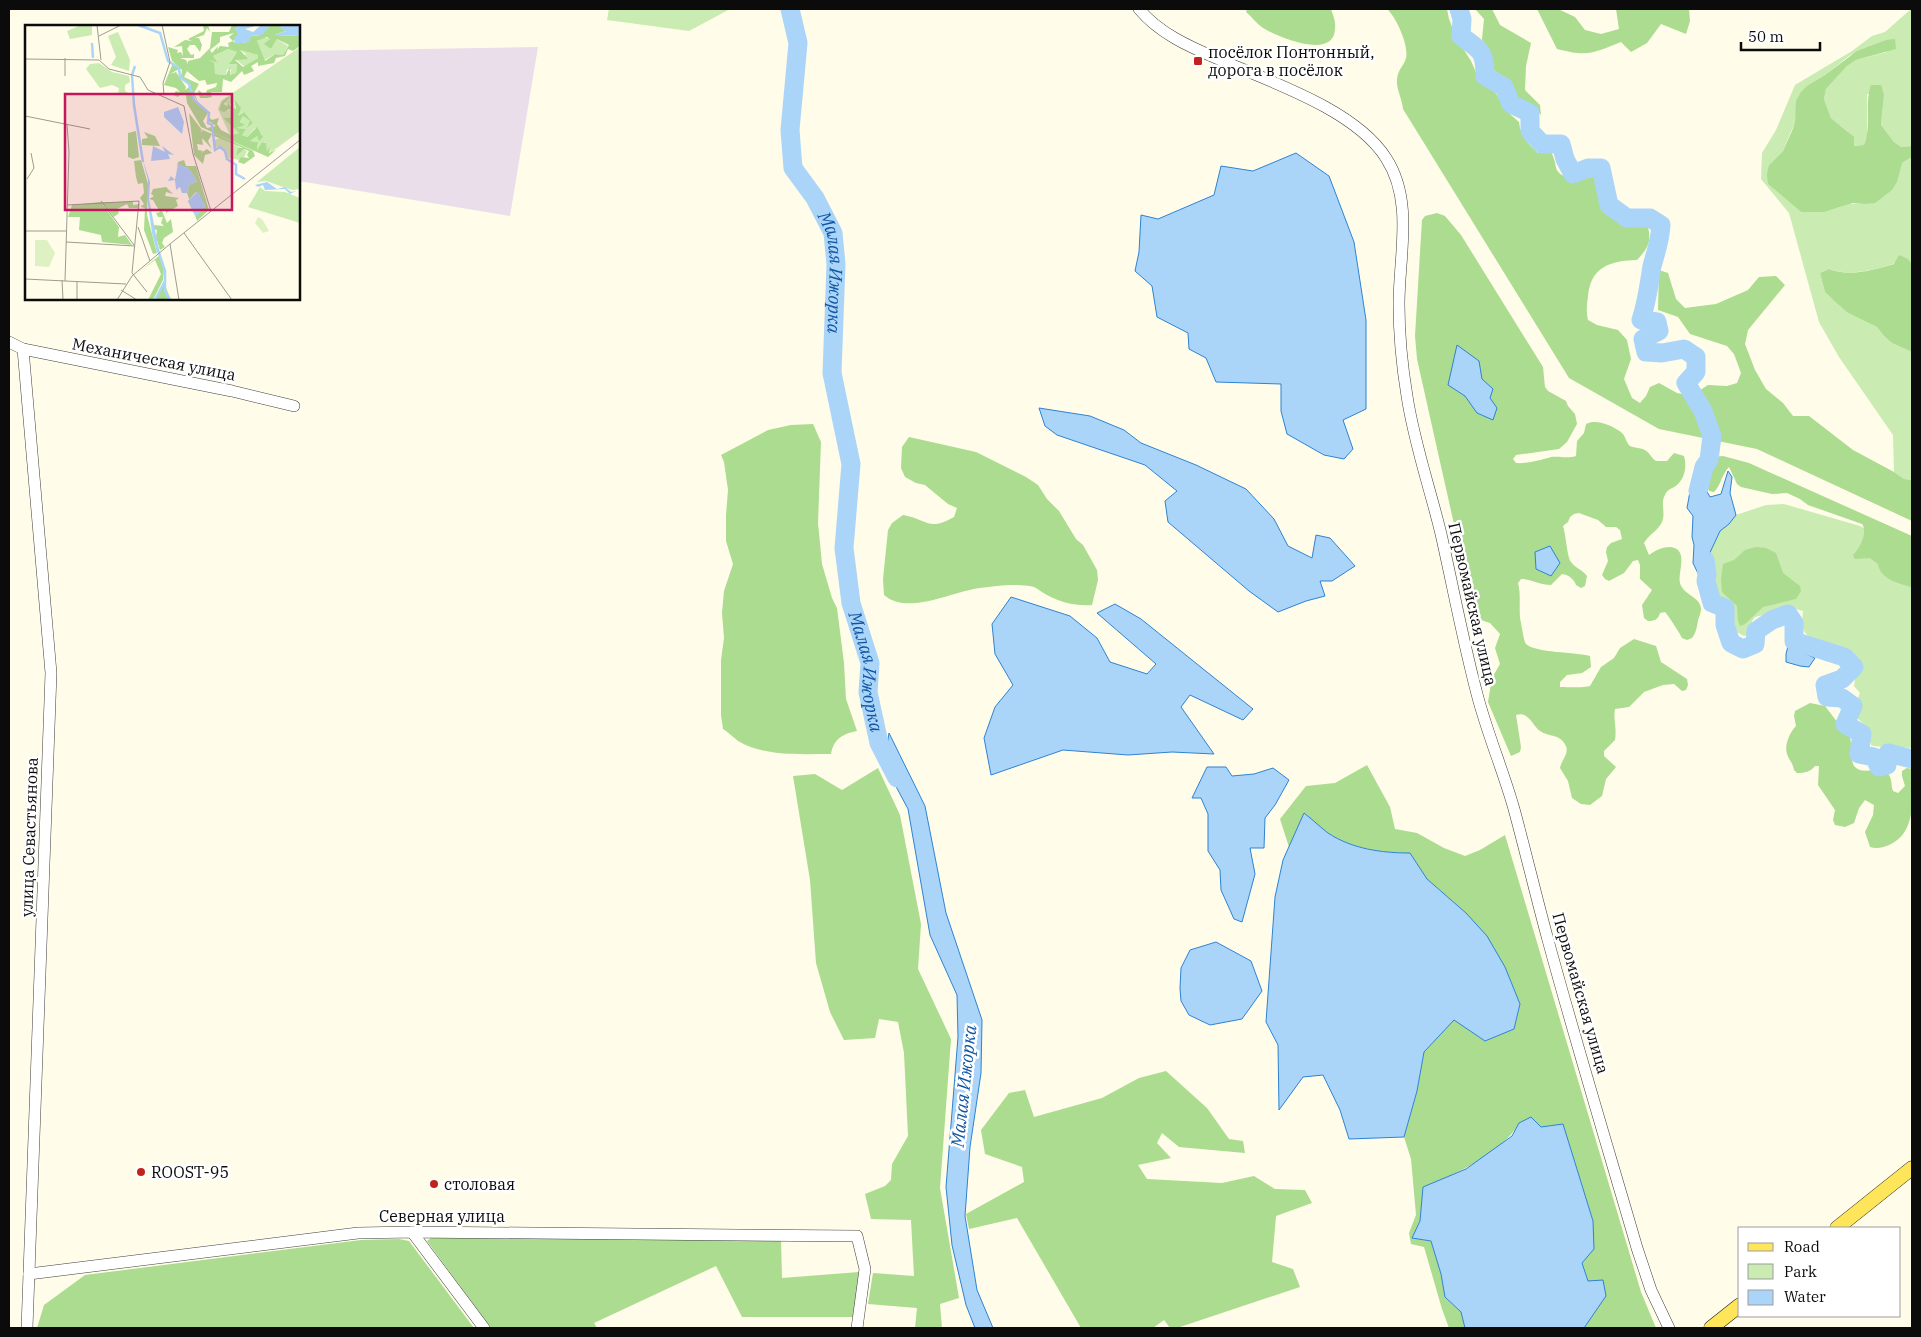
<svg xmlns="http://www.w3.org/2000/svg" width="1921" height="1337" font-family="'IBM Plex Serif',serif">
<rect width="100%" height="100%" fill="#fffce9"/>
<!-- industrial -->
<polygon fill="#eadeeb" points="538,47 510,216 299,181 299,51"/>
<!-- green -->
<g fill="#caebb1">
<polygon points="609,9 730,9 689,31 607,20"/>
<path d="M1911 9H1912V146L1901 147 1894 142 1881 125 1884 95 1867 94V136L1864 145 1854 146 1847 131 1831 118 1824 99 1826 89 1847 66 1856 60 1887 52 1886 40 1849 56 1825 75 1808 85 1796 112 1795 122 1783 151 1769 165 1768 184 1801 212C1812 212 1823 212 1833 209 1846 206 1849 202 1864 204L1902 163 1910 158 1912 159V263L1908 259C1884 267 1854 278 1829 269L1820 273 1825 292 1833 300 1848 313 1877 327 1884 336 1892 343 1912 352V480L1904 479 1894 472 1893 435 1839 357 1819 322 1789 213 1761 179 1762 153 1776 130 1795 85 1852 51 1872 36 1885 32Z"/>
<path d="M1784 504 1860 526 1912 555V748C1900 746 1881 749 1871 745L1866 726 1857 718 1858 698 1860 693 1854 686 1857 666 1849 651C1839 649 1832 646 1822 642 1802 635 1801 631 1803 611L1792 608 1755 617 1752 621 1749 635 1744 636 1735 631C1733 614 1734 605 1717 598L1707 559 1720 531 1729 524 1736 515 1766 505Z"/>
</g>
<!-- forest -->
<g fill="#abdc8f">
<path d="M1247 9H1331C1333 15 1336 22 1335 28 1335 61 1278 37 1263 28 1257 24 1252 17 1246 12Z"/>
<path d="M1387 9H1447L1449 19 1456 37 1471 61 1479 79 1494 91 1511 115 1519 122C1520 135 1528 144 1538 153L1551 152C1554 157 1555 162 1556 168 1561 182 1583 177 1594 177L1599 186 1602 206 1617 220 1626 223H1647C1652 241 1649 247 1637 260 1611 261 1591 266 1588 296 1587 304 1586 311 1588 320L1597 325 1618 330 1627 340 1631 359 1624 379 1632 398 1640 403 1646 396 1650 387 1659 383 1677 393 1691 396 1708 385 1727 386 1737 383 1741 373 1734 354 1727 346 1690 334 1678 317 1658 310 1659 270 1668 273 1676 299 1685 308 1716 304 1748 290 1759 277 1776 276 1785 285 1748 330 1745 344 1755 370 1766 389 1783 403 1793 416H1809L1853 450 1894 472 1904 479 1912 480V521L1757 449 1659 429 1569 378 1403 109C1402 98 1396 89 1397 79 1398 69 1404 66 1406 58 1409 45 1396 17 1387 9Z"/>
<polygon points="1475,9 1492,9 1500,25 1531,43 1526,66 1525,90 1540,105 1541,115 1533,107 1516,98 1508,80 1491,68 1489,64 1482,39 1484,19"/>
<path d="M1537 9H1558L1575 17 1585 30 1601 34 1619 29 1616 9H1689L1690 21 1686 34 1661 24 1647 43 1631 52 1621 42C1593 53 1588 57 1557 49Z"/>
<path d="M1895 39 1896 49 1856 60 1847 66 1826 89 1824 99 1831 118 1854 137V146L1864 145C1872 126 1864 104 1871 85H1881L1884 95 1881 125 1894 142 1901 147 1912 146V159L1910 158 1902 163 1897 182 1892 190 1875 203 1864 204 1853 203 1824 212H1801L1768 184 1767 174 1769 165 1783 151 1792 131 1795 122 1796 101 1801 92 1808 85 1825 75 1857 51 1886 40Z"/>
<path d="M1437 213 1445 216 1461 235 1543 367 1545 387 1548 391 1566 401 1568 406 1575 414 1577 424 1567 442 1559 449 1516 455 1513 459 1516 463C1527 464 1541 460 1551 457 1560 456 1567 459 1576 456L1577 441 1584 433 1586 424C1596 418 1614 426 1622 433 1626 437 1626 443 1630 446 1635 448 1641 448 1645 450 1650 453 1651 458 1656 461H1667L1674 453 1684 456C1687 466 1685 478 1677 485 1672 489 1667 489 1665 495 1660 503 1666 513 1662 522 1658 531 1649 534 1644 543L1649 555C1656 550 1662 547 1670 547 1690 549 1677 573 1680 583 1683 595 1701 597 1701 609 1701 613 1699 617 1698 620 1697 627 1696 633 1692 638L1687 640 1682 638C1681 635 1668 615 1665 612L1660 613C1658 620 1654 621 1648 621L1644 618 1642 605 1652 590 1640 579V565L1638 560 1633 561 1624 573 1609 581 1605 579 1602 575 1608 561 1606 552 1607 547 1611 543 1622 539 1620 530 1616 527H1606L1598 520 1579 513 1574 514 1570 517 1568 522 1563 526C1566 535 1567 557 1571 562 1575 568 1583 570 1587 576L1585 586 1581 588 1576 585C1574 579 1569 575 1562 574L1551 585C1540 585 1531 579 1521 579L1518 583C1521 594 1519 606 1520 618 1521 622 1524 642 1526 644 1535 653 1576 652 1590 656L1591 667 1582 673 1567 675 1560 682V687C1568 687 1584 688 1590 686L1601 667 1614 658 1620 648 1634 639 1656 646 1661 662 1687 679 1688 685 1686 690 1682 691 1674 684 1663 685 1644 692 1629 707 1615 709C1613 718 1617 728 1615 740L1604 751V756L1616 767 1606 779 1602 796 1590 805 1581 804 1572 798 1568 781 1560 768C1561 761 1569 754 1566 746 1561 734 1549 737 1540 731 1532 725 1529 711 1516 715L1521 747 1520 752 1511 756 1488 702 1492 678 1500 664 1495 648 1500 634 1490 623 1475 618 1417 359 1415 336 1422 220 1425 216Z"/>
<path d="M1899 255 1908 259 1912 263V352L1892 343 1884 336 1877 327 1848 313 1833 300 1825 292 1820 273 1829 269C1850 277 1874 270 1894 264Z"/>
<path d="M813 424 821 442 818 523 822 564 832 598 837 608 844 663 846 699 857 731C843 734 834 738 831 754 801 754 765 757 738 741 733 737 728 732 723 729L721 715V660L724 638 722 613 724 591 733 564 726 541V515L728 490 724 462 721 455 768 430 791 425Z"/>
<path d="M909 437 976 452 1026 477 1038 485 1047 499 1059 511 1076 539 1083 545 1097 570 1098 580 1092 605C1075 606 1062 603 1047 595 1043 593 1038 589 1034 587 1018 583 996 586 980 588 953 591 908 616 884 595L883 579 888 530 892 523 903 515C927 519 928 532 954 517L957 508 948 504 925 485 916 483 905 477 901 468 902 447Z"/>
<path d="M1723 456 1749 463 1912 536V587C1899 584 1880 579 1878 564L1870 558 1855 559 1853 555C1860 548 1868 532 1862 524L1808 505 1800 499 1787 493 1772 494 1741 487 1737 484 1729 467C1722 474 1721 485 1714 492L1709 491C1704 482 1709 466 1714 457Z"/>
<polygon points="1756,547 1766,548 1776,553 1783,573 1800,586 1801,591 1796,599 1763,607 1745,624 1740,626 1738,621 1737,606 1722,592 1721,579 1723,564 1734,560 1745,550"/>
<path d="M1810 703 1825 706 1844 731 1848 733C1854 742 1849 762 1855 767 1863 776 1883 764 1889 775 1892 779 1891 786 1893 791L1898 793 1905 786 1902 776V771L1907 768 1912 769C1912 796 1918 832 1889 845 1882 848 1876 849 1870 847L1865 832 1873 815 1874 805 1865 800 1859 808 1854 823 1845 827 1835 825 1833 820 1835 810 1818 785 1819 766H1815C1810 772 1805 773 1797 773L1794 770C1793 763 1789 760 1787 754 1784 745 1790 732 1796 726L1794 716 1795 711Z"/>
<path d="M1367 765 1390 807 1395 829 1417 833 1444 848 1465 856 1480 850 1505 835 1641 1292 1656 1328H1584L1593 1313 1588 1281 1582 1263 1593 1221 1563 1124 1541 1127 1519 1123C1503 1152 1454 1176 1423 1187L1420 1221 1412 1238 1431 1241 1441 1274 1445 1297 1461 1312 1465 1328H1449L1442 1309 1424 1247 1411 1244 1409 1233 1416 1215 1411 1159 1404 1137 1417 1091 1424 1052 1454 1019 1485 1041 1514 1029 1520 1004 1505 967 1466 913 1427 879 1410 853C1382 853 1353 849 1328 833 1320 827 1312 820 1304 813L1289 847 1280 819 1306 786 1335 783Z"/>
<polygon points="878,768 900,815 921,924 918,969 951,1039 940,1188 959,1298 940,1304 942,1328 915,1328 917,1308 868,1304 873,1273 914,1276 911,1220 871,1219 865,1194 885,1186 891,1180 892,1164 908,1136 904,1053 898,1022 879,1019 875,1038 844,1040 830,1012 816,963 810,880 793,776 815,774 842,790"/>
<polygon points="1166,1071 1207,1108 1229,1139 1243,1141 1245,1153 1179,1147 1162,1133 1157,1143 1171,1158 1138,1165 1147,1179 1222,1183 1254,1176 1275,1189 1305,1190 1312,1203 1276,1216 1272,1262 1293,1269 1300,1287 1177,1328 1170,1328 1164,1320 1153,1328 1081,1328 1017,1218 969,1229 966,1214 1024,1182 1022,1167 985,1154 981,1130 1009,1093 1025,1090 1034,1117 1102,1098 1139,1078"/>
<polygon points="460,1237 781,1239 782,1278 859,1272 854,1317 742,1317 716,1266 594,1323 597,1328 491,1328 427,1241 431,1238"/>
<polygon points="399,1239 409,1241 474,1328 37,1328 44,1305 85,1275 361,1240"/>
</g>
<!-- water -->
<g fill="#aad5f9" stroke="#2d83d4">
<polygon points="1296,153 1329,176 1354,242 1366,320 1366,409 1343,420 1353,449 1344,459 1324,455 1287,434 1281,411 1281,384 1216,382 1206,358 1189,349 1188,333 1157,317 1152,286 1135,271 1139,252 1141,215 1158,219 1214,195 1221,166 1253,171"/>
<polygon points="1457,345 1479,361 1482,379 1493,389 1490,398 1497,408 1493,420 1477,413 1465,396 1448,385"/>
<polygon points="1039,408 1090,416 1124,430 1141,443 1196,465 1246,489 1274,519 1288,546 1312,558 1316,535 1330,538 1355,566 1332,581 1320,581 1325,596 1306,601 1278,612 1249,591 1168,522 1165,501 1177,491 1145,465 1057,435 1045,426"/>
<polygon points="1700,466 1707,470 1705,488 1710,497 1721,494 1728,471 1732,477 1730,493 1736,515 1729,524 1720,531 1707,559 1712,567 1714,585 1704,586 1693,563 1694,545 1692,537 1693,516 1687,508 1693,475"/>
<polygon points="1550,546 1560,563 1551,576 1536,569 1535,552"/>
<polygon points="1011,597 1070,616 1097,638 1110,662 1147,674 1156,664 1097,613 1115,604 1141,619 1253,709 1243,720 1190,695 1181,707 1214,754 1172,752 1128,755 1063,750 991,775 984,738 995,707 1013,685 995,654 992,624"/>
<polygon points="1794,623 1798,637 1811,641 1804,653 1815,658 1809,667 1800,666 1786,662 1786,654"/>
<polygon points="889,733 925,806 946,913 982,1020 981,1073 970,1147 965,1216 977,1290 993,1328 975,1328 966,1305 952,1245 946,1187 958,1037 957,995 930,935 908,809 884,764"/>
<polygon points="1207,767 1226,767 1232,776 1254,774 1273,768 1289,780 1275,805 1265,818 1264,848 1250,848 1255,874 1242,922 1234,919 1221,890 1220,870 1208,851 1208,814 1201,798 1192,798"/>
<path d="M1304 813C1312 819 1320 827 1328 833 1352 849 1382 853 1410 853L1427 879 1466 913 1487 936 1505 967 1520 1004 1514 1029 1485 1041 1454 1020 1424 1052 1417 1091 1404 1137 1349 1139 1340 1110 1323 1075 1303 1077 1279 1110 1278 1045 1266 1022 1275 897 1283 860Z"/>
<polygon points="1216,942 1251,961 1262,991 1242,1019 1210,1025 1189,1015 1181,1001 1180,988 1181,968 1190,950"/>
<polygon points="1531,1117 1541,1127 1563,1124 1593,1221 1594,1249 1582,1263 1588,1281 1603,1280 1606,1296 1584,1328 1465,1328 1461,1312 1445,1297 1441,1274 1431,1241 1412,1238 1420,1221 1423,1187 1466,1169 1512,1136 1519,1123"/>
</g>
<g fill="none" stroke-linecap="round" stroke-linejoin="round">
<!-- river -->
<g stroke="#aad5f9" stroke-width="19">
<path id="s1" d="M790 9 798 43 790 130 793 168 815 198 833 233 836 264 832 373 851 464 844 548 851 603 870 663 868 692 879 743 897 778"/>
<path d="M1459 9 1462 19 1461 36C1481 51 1485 51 1485 76L1504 87 1511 104 1530 113V131L1542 144H1561L1565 159 1573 174 1588 168H1601L1609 205 1627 218H1650L1661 225C1660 242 1656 251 1652 266 1649 285 1647 302 1641 320L1657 322 1659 331 1643 339 1646 352 1662 353 1684 349 1696 357V372L1686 383 1703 411 1712 436 1709 460 1704 467 1698 491"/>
<polyline points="1705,560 1707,574 1706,581 1712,603 1725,608 1725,625 1731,643 1743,649 1755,644 1756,631 1772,620 1788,614 1794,623 1794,641 1844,657 1854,667 1842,679 1825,685 1827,697 1842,698 1853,706 1845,724 1862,734 1859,754 1874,757 1879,767 1887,765 1888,753 1912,759"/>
</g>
<!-- minor casing -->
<g stroke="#3e3e3e" stroke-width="12">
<g id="minor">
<path d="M1139 9C1159 33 1188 46 1216 58 1268 81 1355 109 1386 158 1414 201 1399 255 1399 304 1399 335 1402 366 1407 396 1414 443 1430 488 1441 534 1453 587 1463 641 1477 694 1487 733 1503 770 1514 809 1526 853 1536 896 1548 940 1576 1043 1607 1145 1637 1248L1651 1290 1669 1328"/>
<polyline points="9,342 23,349 232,391 294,406"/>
<polyline points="23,349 51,673 27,1328"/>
<polyline points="412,1232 484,1328"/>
<polyline points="29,1274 358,1233 412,1232 857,1236 865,1269 857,1328"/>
</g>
</g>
<!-- major casing -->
<g stroke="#1c1c1c" stroke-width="15">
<g id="major">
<polyline points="1837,1228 1912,1168"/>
<polyline points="1711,1328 1740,1305"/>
</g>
</g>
<!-- minor -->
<use href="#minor" stroke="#fff" stroke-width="11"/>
<!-- major -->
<use href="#major" stroke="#ffe559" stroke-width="14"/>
</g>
<!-- markers -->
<g fill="#c1231c" stroke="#fff" stroke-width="2">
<rect x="1193" y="56" width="10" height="10" rx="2.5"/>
<circle cx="141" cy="1172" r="5"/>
<circle cx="434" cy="1184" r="5"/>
</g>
<g text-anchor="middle" stroke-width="5" stroke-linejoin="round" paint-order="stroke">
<!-- poi labels -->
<g font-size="16" fill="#0b0b0b" stroke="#fff" text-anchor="start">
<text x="1208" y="58">посёлок Понтонный,<tspan x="1208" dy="18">дорога в посёлок</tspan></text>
<text x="151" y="1178">ROOST-95</text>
<text x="444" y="1190">столовая</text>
</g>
<!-- street labels -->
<g font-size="16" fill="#0b0b0b" stroke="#fff">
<text transform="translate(154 359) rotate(11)" y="6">Механическая улица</text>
<text transform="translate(1473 604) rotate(77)" y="6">Первомайская улица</text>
<text transform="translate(29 837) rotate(-88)" y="6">улица Севастьянова</text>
<text transform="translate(1581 993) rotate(74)" y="6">Первомайская улица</text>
<text x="442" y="1222">Северная улица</text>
</g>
<!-- water labels -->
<g font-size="18" font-style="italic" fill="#0f55a2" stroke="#fff">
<text dy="6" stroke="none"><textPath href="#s1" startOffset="276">Малая Ижорка</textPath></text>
<text dy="6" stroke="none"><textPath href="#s1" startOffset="681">Малая Ижорка</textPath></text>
<text transform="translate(964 1086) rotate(-84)" y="6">Малая Ижорка</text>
</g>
</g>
<!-- overview -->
<g transform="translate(25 25)">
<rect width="275" height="275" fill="#fffce9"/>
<path d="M56 0H67V10L45 14 42 6ZM93 7 105 35 104 46 86 40 91 32 83 11ZM238 13H245L243 20 246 24 252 14 263 21 258 30 250 29 238 36 231 17ZM275 22V106L245 128 246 122 242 126 240 117H237L232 125 233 117 225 116 232 111 234 114 237 109 230 103 222 112 217 110 221 104 212 103 219 100 215 98 218 91 225 96 221 102 228 98 218 87 213 91 215 83 209 74 210 84 204 77 201 81 200 74 194 85 203 86 207 83 208 92 198 93 214 108 205 110 193 84 196 76ZM203 24 212 27 205 37 212 39 211 48 205 50 206 44H202L201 50 190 49 184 35 193 38 188 31ZM215 25 233 30V33L220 42 210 34H216L221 29ZM74 38 87 47 104 51 105 57 100 60V66L105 69 93 70 94 63 87 60 75 63 61 44 65 39ZM196 113 222 126 220 131 215 135 203 133 201 125 189 121V115ZM275 122V164L267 165 241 156 232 157ZM235 162 240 166 260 167 275 173V198L223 182Z" fill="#caebb1"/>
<path d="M178 0H183L185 7 182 3 179 10 170 13H174L177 20 175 27 170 20H165L162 24 166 30 169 29V33H155L161 35 163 39V36L175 33 185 23 187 7H204L207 0H215L210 4 214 9 208 17 216 18 223 17 226 11 236 10 244 2 241 0H262L255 1 263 5 250 10 275 11V21L268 26 263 24 260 31 251 33 249 38 233 41V37L226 41 229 46 219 50 217 46 206 57 198 54 197 67H186L187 72 182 73H175L173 67 174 65 180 71 182 65 191 62 192 58 182 60 180 55 174 56 162 46 159 52 174 59 169 68 174 79 166 66V61L156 52 157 45 147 36 143 22 153 25 152 28 156 27 158 31 157 21 149 22 160 15 167 16 163 14 179 6ZM209 8 204 12 208 16 203 18 204 22 195 21 192 25 193 21 187 28 185 25 195 17V12ZM242 12 245 14 239 19 246 24 252 14 264 20 258 30 250 29 240 36 232 16ZM203 24 212 27 204 39H212L211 48 205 50V42L201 50 190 49 189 38 184 35 193 38 188 31ZM215 25 233 30V33L218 42 210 35 223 34ZM148 38 154 44 145 49 151 47 161 62 160 65 164 62 169 76 183 88 178 96 182 103 191 101 184 96V92L187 95 194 93 192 99 196 105 206 110 214 108 198 93 208 92 207 83 199 87 194 85 197 77 201 73 205 72 199 79 202 81 204 76 205 81 211 84 209 74 216 83 213 91 219 87 228 98 221 103 225 96 218 91 215 97 220 100 212 103 221 104 217 110 222 112 232 102 238 112 234 116 232 111 225 116 233 117 232 125 237 117 241 118 242 126 246 121 244 128 251 125 243 132 176 102 162 78 161 70 157 68 153 72 148 70 151 66 155 67 151 63 139 60ZM164 88 177 105 175 108 178 105 187 109 183 116 187 124 177 113 178 120 172 119 173 125 178 126 176 128 182 124 187 128 180 130 178 139 169 130ZM111 106 114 132 108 134 103 132V108ZM119 107 130 111 135 121 117 120V114L123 113ZM189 108 228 126 230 131 219 139 213 137 216 132 224 133 222 130 224 126 219 124 211 131 213 123H218L189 111ZM116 135 123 159 122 190 132 228 128 229 119 205 120 183 115 182 119 179 115 173 119 168 118 158 113 159 111 152 109 136ZM159 135 161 141H171L184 185 172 196 162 168 164 160 172 156 163 143 153 140 152 142 153 137ZM171 167 180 181 170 191 163 176ZM141 162 148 169 141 167 140 171 154 173 151 175 153 181 141 188V184L137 186 142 198 146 194 148 207 139 213 137 218 140 222 135 225 131 212 132 205 128 204V200L139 201 136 198 138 192H133L131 188 135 187 128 175 124 174 129 171 126 169 128 164ZM76 177 94 202 93 212 100 210 107 220 77 217 76 210 54 205 55 192H43L47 180ZM77 177H108V180L115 179 114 183H104L102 179 92 184 94 188 89 192ZM134 231 139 245 138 255 128 275H123L136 249 130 235 112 248ZM139 258 146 275H131L135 267Z" fill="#abdc8f" fill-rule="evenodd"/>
<path d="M233 192 237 194 244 206 238 208 230 198ZM10 215H22L30 228 24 242 10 241Z" fill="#ddf1c3"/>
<path d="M215 0H234L220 4 228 7 236 0 245 1 237 10 226 11 224 17 210 19 209 12 214 9 209 5ZM256 0H275V11L250 10 261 6 255 3ZM153 82 159 97 157 109 139 92V87ZM128 121 140 127 137 121 149 130 143 129 145 134 126 136ZM117 132 125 157 124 174 134 225 132 227 127 208 122 172 123 155ZM153 139 163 143 172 156 164 160 162 168H157L155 162 151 165 150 155 143 156 146 151 150 155ZM242 157 252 164 260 162 266 167 271 166 265 169 260 164 240 165 238 160 233 162 230 160ZM173 166 180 181 171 192 163 176Z" fill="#aad5f9"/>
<path fill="none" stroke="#aad5f9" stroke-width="2.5" d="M113 0 135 8 143 36 154 43 155 52 164 59 169 75 184 88 183 98 187 100 190 125 195 122 200 126 202 134 211 140V149L220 154M67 18 68 33M110 41 107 50 109 80 118 137M132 222 140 246V266L145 275M130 275 140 256"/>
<path fill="none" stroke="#9d9c90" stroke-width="1" d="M72 0 76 35M137 0 145 37 138 58 139 70M74 11 96 0M40 33V51M0 34 74 35 84 44 115 52 123 65 159 81 168 129 186 186M0 91 65 104M2 154 9 143 6 128M76 176 109 220M42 180 114 176 107 248 122 267M113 202 125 236M0 206H41M159 208 207 275M41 217 110 221M0 254 101 259M37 255 38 275M40 256 44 127 42 99M52 256V275M96 265 112 275M92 275 107 251 145 219M154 275 145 219 275 115"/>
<path fill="#c2185b" fill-opacity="0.15" stroke="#c2185b" stroke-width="2.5" d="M40 69H207V185H40Z"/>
<rect width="275" height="275" fill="none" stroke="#0b0b0b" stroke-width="2.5"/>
</g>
<!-- border -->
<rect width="1921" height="1337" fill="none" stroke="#0b0b0b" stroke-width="20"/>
<!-- legend -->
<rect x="1738" y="1227" width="162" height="90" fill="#ffffff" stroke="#9d9d9d"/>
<rect x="1748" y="1243" width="25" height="8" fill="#ffe559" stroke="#9d9d9d"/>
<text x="1784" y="1252" font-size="15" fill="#0b0b0b">Road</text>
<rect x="1748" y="1264" width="25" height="15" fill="#caebb1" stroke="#9d9d9d"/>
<text x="1784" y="1277" font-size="15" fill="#0b0b0b">Park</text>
<rect x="1748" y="1290" width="25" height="15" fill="#aad5f9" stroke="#9d9d9d"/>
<text x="1784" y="1302" font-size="15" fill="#0b0b0b">Water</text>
<!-- scale -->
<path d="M1741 42v8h79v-8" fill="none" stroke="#0b0b0b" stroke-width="2.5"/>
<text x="1748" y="42" font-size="15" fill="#0b0b0b" stroke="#ffffff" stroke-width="4" paint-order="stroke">50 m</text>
</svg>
